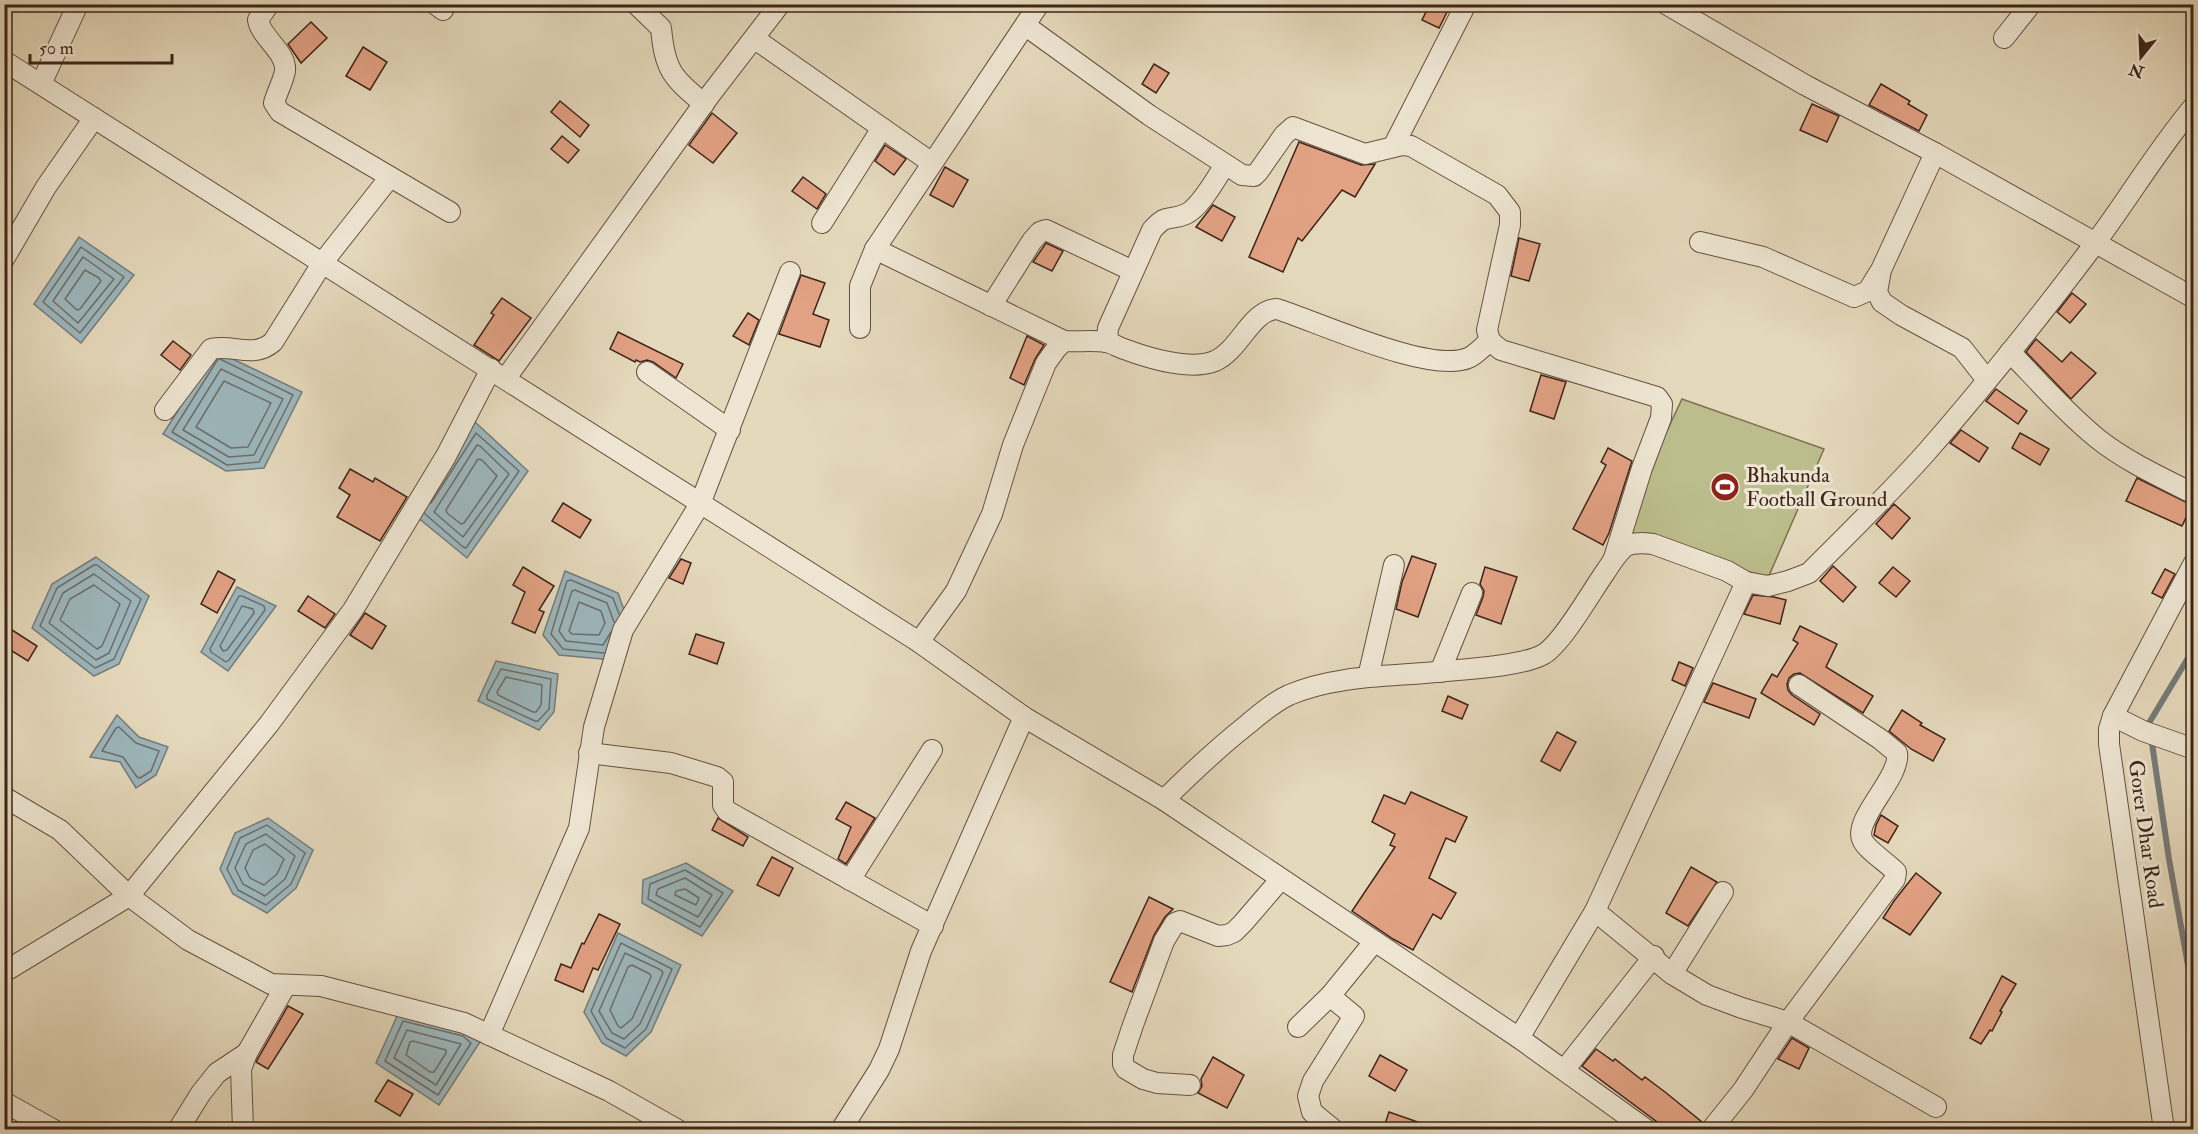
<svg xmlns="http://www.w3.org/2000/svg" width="2198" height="1134" font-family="'IM FELL Double Pica',serif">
<rect width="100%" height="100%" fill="#e5d9bc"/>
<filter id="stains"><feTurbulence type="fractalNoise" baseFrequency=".00333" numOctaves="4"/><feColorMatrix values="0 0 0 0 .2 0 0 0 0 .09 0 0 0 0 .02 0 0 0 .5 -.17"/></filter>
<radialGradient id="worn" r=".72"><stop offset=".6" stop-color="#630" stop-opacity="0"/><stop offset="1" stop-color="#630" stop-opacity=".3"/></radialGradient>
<!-- green -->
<polygon fill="#bcbd8c" stroke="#7d7052" stroke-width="1.5" points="1682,399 1824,449 1768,578 1631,534 1648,471"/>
<!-- water -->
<g fill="#9cb7bd" stroke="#767c7b" stroke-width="1.5">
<polygon points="79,237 134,275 81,343 34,304"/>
<polygon points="216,351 302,392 264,468 226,471 163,434"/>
<polygon points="475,422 528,471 467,558 416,516"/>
<polygon points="96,557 149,596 119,664 94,676 32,628 52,584"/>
<polygon points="565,571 618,593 629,624 613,660 559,655 543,635"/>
<polygon points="237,587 276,606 228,671 201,652"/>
<polygon points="496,661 558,674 554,712 539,730 478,701"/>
<polygon points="117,715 139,737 168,747 156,775 136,788 120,762 90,757"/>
<polygon points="268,818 313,850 296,888 267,913 233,894 220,869 235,833"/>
<polygon points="686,863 733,891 702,936 642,903 643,880"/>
<polygon points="618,933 681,965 651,1032 626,1056 602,1043 584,1012"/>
<polygon points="398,1014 466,1031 480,1042 439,1105 376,1063"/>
</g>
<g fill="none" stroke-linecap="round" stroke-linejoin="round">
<!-- shore -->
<g stroke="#6d6e6b" stroke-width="1.5">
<polygon points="81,247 124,277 80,333 43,302"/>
<polygon points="83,257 114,279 78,323 53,301"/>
<polygon points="85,270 99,278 101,281 80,309 77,310 65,299"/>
<polyline points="218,359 172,432 227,465 259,462 293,395 220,359"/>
<polygon points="221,369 283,399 254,455 229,457 183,430"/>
<polygon points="224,381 271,403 248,447 231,448 196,427"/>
<polygon points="477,445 480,446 509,474 463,537 434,512"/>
<polygon points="478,459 482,460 497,476 464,523 461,524 447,513 446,510"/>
<polyline points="424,513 463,547 466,548 519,471 476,433 431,503"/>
<polygon points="94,565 97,565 141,599 114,659 95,668 40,626 57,588"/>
<polygon points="94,574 131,601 109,653 96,660 49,623 63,593"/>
<polygon points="94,585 120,604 102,646 97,649 60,620 70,599"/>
<polygon points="239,596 242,596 264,606 265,610 229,660 226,662 211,652 210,649"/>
<polygon points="579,602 601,611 605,623 599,635 572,634 569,631"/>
<polygon points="242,606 253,609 254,613 227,650 223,651 220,646"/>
<polyline points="611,632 603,645 566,641 559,631 572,591 575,590 607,603 614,622"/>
<polyline points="604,653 563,649 551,634 567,581 571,580 613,598 619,614"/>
<polygon points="501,669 551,679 549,709 538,721 535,721 487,699 487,695"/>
<polygon points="506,677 542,685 541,705 536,712 533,712 498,695 497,692"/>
<polygon points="119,727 136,743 159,751 151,771 140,778 137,777 123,757 102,751 116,728"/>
<polygon points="267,825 305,853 291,884 266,905 238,890 227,869 240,838"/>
<polygon points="266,834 295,856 285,879 265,896 243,884 235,868 246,844"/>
<polygon points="265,844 284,859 277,874 264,885 250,878 245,868 253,850"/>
<polygon points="685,870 723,893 700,927 648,899 650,884"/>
<polygon points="685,878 712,895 698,917 656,895 658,889"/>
<polygon points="685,889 699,898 696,905 675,895 676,891"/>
<polygon points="621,943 672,969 646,1029 625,1048 606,1038 591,1011"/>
<polygon points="625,953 661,970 663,973 640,1024 624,1039 612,1033 599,1011"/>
<polygon points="632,965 650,974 651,977 632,1019 621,1028 618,1026 610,1010 628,967"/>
<polygon points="403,1021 463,1036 471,1043 438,1095 385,1061"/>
<polygon points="407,1030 461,1044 436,1085 394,1058"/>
<polygon points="413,1041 446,1050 446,1053 434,1072 430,1072 406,1055 410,1042"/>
</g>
<!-- stream -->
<polyline stroke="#767c7b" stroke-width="6" points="2194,648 2149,723 2169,859 2194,999"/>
</g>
<!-- building -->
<g fill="#e2a284" stroke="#3e2419" stroke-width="1.5">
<polygon points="1430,4 1438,4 1448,10 1439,28 1422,20"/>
<polygon points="311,22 327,38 301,63 288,44"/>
<polygon points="363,47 387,62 370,90 346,76"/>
<polygon points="1154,64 1169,73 1156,93 1142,84"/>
<polygon points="1881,84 1910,101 1908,104 1927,115 1919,131 1869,105"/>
<polygon points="560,101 589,125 580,137 551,112"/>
<polygon points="1812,104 1839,116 1827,142 1800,130"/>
<polygon points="712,113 737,133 713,163 689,145"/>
<polygon points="562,136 579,150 568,163 551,149"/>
<polygon points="1299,142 1361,165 1375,164 1355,197 1342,190 1302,241 1298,238 1283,272 1249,257"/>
<polygon points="885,145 906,159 894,175 875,161"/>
<polygon points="945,167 968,180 953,207 930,195"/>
<polygon points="803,177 826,194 817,209 792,191"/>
<polygon points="1213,205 1235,217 1222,241 1196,227"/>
<polygon points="1519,238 1540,244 1529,281 1511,276"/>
<polygon points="1046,243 1063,251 1052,271 1033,262"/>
<polygon points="801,275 825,283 813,314 829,320 820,347 779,334"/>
<polygon points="2072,293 2086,304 2070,323 2057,312"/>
<polygon points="502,298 531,318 499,361 474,345 494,315 491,313"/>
<polygon points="748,313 759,320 749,345 733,336"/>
<polygon points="618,332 683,364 676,378 653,362 647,360 640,362 636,360 635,362 610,349"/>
<polygon points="1027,336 1044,345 1035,359 1024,385 1010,378"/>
<polygon points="2036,339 2062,362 2071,352 2096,373 2071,399 2026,352"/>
<polygon points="173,341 191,355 180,370 161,355"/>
<polygon points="1541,375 1566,382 1554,419 1530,411"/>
<polygon points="1996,389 2027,411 2018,424 1986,401"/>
<polygon points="1961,430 1988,448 1979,462 1950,443"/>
<polygon points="2020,433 2049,449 2040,465 2012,448"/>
<polygon points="1608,448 1632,461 1609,533 1603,545 1573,529 1606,465 1601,462"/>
<polygon points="350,469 373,482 375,478 407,497 380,541 337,517 350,495 339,488"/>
<polygon points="2137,478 2192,505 2182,526 2126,501"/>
<polygon points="563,503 591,520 580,538 552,521"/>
<polygon points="1894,504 1910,518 1892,539 1876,524"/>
<polygon points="1412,556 1436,564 1418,617 1396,609 1402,582"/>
<polygon points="681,559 691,563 683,584 669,578"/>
<polygon points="1833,566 1856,587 1843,602 1820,581"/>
<polygon points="523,567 554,586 539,610 544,612 535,633 512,623 525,592 513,585"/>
<polygon points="1485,567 1517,577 1501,624 1476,615 1483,597 1484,591 1480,584"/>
<polygon points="1893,567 1910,581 1896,597 1879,583"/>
<polygon points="2165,569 2175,574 2162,598 2152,593"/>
<polygon points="218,571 235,580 217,613 201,604"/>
<polygon points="1753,595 1774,597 1786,600 1780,624 1744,614"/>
<polygon points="308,596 335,614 325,628 298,611"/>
<polygon points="365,613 386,626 372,649 350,635"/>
<polygon points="1800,626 1837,644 1826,667 1873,696 1863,713 1800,673 1794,674 1789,678 1787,684 1788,690 1792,695 1820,714 1814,725 1761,693 1772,674 1777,677 1798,643 1793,640"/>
<polygon points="12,630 37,646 28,661 4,646 4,642"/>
<polygon points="696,634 724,643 717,664 689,654"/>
<polygon points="1679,662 1693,668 1685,686 1672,680"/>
<polygon points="1713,683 1756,699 1749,718 1704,702"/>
<polygon points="1448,696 1468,705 1462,719 1442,711"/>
<polygon points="1902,710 1922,723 1920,725 1945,739 1933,761 1911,749 1889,731"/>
<polygon points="1557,732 1576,742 1560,771 1541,761"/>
<polygon points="1411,792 1467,817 1455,842 1446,838 1429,878 1456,893 1441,919 1433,914 1413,950 1393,939 1352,911 1395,847 1390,845 1395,834 1372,822 1384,795 1405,804"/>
<polygon points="846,802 875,818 846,864 838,859 851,827 836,819"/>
<polygon points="1881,815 1898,826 1888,843 1874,835 1876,825"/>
<polygon points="718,818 748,837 743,846 712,830"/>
<polygon points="772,857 793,868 779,896 757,885"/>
<polygon points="1691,867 1717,882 1688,926 1666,913"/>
<polygon points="1916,873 1941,893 1910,935 1883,918 1894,901"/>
<polygon points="1149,897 1173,909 1165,917 1154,935 1132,992 1110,982"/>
<polygon points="599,914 620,924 598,970 593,968 583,992 555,980 561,964 571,968 582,943 584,944"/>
<polygon points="2002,976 2016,984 2000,1011 2002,1012 1992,1031 1990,1030 1981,1044 1970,1038"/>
<polygon points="288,1006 303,1014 268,1069 256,1062"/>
<polygon points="1792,1038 1809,1048 1799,1069 1778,1059"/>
<polygon points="1596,1049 1613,1061 1615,1059 1642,1080 1645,1077 1665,1092 1702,1122 1699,1130 1668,1130 1582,1066"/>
<polygon points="1380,1055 1407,1070 1395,1091 1369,1076"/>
<polygon points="1213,1057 1244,1075 1227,1108 1198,1093 1202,1086 1201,1079"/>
<polygon points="388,1080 413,1094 400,1116 375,1101"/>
<polygon points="1389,1112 1432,1127 1431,1130 1383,1130"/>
</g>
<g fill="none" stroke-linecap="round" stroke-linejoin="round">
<!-- minor casing -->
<g stroke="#685142" stroke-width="22">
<g id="minor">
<path d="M269 4 258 20C261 38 287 52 285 71 283 82 277 92 274 103L280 112 450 212"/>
<polyline points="435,4 443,10"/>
<path d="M636 4 661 28C665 71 672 77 704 104"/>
<polyline points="1666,4 1805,85 1935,153 2194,298"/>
<polyline points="1026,26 1149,115 1242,175 1254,176 1258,172 1284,135 1293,127 1365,154 1402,145 1411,146 1497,195 1510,212 1510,225 1487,330 1490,341 1501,350 1657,397 1662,404 1661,418 1642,468 1614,558"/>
<polyline points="2004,38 2031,4"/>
<polyline points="755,39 932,163"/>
<polyline points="4,61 919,642 1024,717 1164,800 1519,1038 1647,1130"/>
<polyline points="41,84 78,4"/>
<polyline points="1393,147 1466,4"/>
<polyline points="1935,153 1881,270 1877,292 1882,302 1901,315 1962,348 1987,380"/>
<polyline points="822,223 882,128"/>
<polyline points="1700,242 1763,257 1854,297 1868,291 1879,273"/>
<polyline points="875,249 1064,341"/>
<polyline points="4,259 46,187 94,118"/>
<polyline points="991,306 1032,241 1040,232 1046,230 1133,271"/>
<polyline points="860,328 860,286 875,249 1039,4"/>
<path d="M1107 342 1108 328 1152 230C1168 212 1168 222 1186 214 1201 207 1216 178 1225 165"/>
<path d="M2010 352C2038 381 2066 413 2098 439 2127 462 2161 477 2194 494"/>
<polyline points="647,372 730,430"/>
<polyline points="506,378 710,95 780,4"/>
<path d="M165 410 211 349C234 344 253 359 273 342L323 262 390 177"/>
<path d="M919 642 956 591 992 514 1013 445 1046 363 1056 349 1064 341C1078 342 1093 340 1106 342 1112 343 1118 347 1124 349 1148 358 1190 371 1215 361 1240 350 1251 310 1277 309 1318 322 1430 374 1468 358 1476 355 1483 346 1490 341"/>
<polyline points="1440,672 1472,593"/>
<polyline points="1368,677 1394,565"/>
<polyline points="2113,716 2143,731 2194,749"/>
<polyline points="589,753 671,763 717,777 723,782 723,805 727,811 933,926"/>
<polyline points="4,797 60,830 129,896 188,940 271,984 321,986 464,1023 609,1091 678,1130"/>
<path d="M1164 800C1191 773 1219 747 1248 724 1261 713 1274 702 1289 695 1338 674 1394 677 1446 671 1469 669 1524 666 1544 654 1563 642 1591 592 1606 571 1611 563 1618 552 1626 546 1634 542 1644 543 1653 544L1727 571 1746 582 1768 586 1788 581 1809 573C1848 534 1887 496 1924 455 1982 389 2037 320 2090 250 2126 203 2156 151 2194 106"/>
<polyline points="850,880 932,750"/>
<polyline points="1595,911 1672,974 1707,995 1742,1008 1788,1022 1936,1107"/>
<polyline points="4,972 129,896 269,724 353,610 446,456 491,369"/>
<polyline points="1672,974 1723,892"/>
<polyline points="1298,1027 1330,996"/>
<polyline points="489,1035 579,828 594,727 623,630 700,504 790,272"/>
<polyline points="1519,1038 1595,911 1746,582"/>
<polyline points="1565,1069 1654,956"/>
<polyline points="1190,1085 1157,1083 1143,1079 1126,1069 1123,1064 1123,1055 1133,1025 1164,941 1175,923 1180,921 1218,936 1227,935 1234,932 1243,923 1280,880"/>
<polyline points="4,1102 54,1130"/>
<polyline points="178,1130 201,1093 217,1073 247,1053"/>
<polyline points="243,1130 241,1069 247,1053 286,985"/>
<polyline points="841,1130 879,1070 889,1049 921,951 1024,717"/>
<polyline points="1334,1130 1312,1112 1308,1096 1313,1081 1354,1016 1330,996 1374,942"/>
<path d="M1711 1130 1743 1090 1788 1022 1895 879 1896 872C1888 863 1866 850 1862 839 1854 818 1901 777 1897 753L1880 739 1799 685"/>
<polyline points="2164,1130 2109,744 2109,729 2113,716 2194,563"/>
</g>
</g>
<!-- minor -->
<use href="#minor" stroke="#eee6d3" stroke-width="20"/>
</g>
<!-- icons -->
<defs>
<g id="stadium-disc" transform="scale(1.5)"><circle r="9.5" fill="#8f2418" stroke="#eee6d3"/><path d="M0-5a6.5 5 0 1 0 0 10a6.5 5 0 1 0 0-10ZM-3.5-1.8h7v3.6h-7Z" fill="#fff"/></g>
</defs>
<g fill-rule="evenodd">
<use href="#stadium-disc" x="1725" y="487"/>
</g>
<g text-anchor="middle" stroke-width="6" stroke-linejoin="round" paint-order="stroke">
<!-- poi labels -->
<g font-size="21" fill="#3e2419" stroke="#eee6d3" text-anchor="start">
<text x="1746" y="482">Bhakunda<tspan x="1746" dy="24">Football Ground</tspan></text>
</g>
<!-- street labels -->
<g font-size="21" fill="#3e2419" stroke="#eee6d3">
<text transform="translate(2146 834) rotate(82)" y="7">Gorer Dhar Road</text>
</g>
</g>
<!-- margin -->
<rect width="2198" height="1134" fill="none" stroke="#e5d9bc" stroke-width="24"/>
<rect x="6" y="6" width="2186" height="1122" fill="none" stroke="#3e2419" stroke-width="3"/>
<rect x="12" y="12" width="2174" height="1110" fill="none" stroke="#3e2419" stroke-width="1.5"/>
<!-- north arrow -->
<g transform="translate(2141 57) rotate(198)" stroke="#eee6d3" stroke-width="4.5" paint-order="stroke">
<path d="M0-4.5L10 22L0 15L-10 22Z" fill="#3e2419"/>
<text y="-9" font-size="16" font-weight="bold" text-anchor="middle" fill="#3e2419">N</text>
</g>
<!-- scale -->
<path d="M30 54v9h142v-9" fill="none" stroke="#3e2419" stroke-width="3"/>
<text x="39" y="54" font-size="18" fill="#3e2419" stroke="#eee6d3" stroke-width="4.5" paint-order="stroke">50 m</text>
<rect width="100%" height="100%" filter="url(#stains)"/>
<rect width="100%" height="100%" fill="url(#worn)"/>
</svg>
